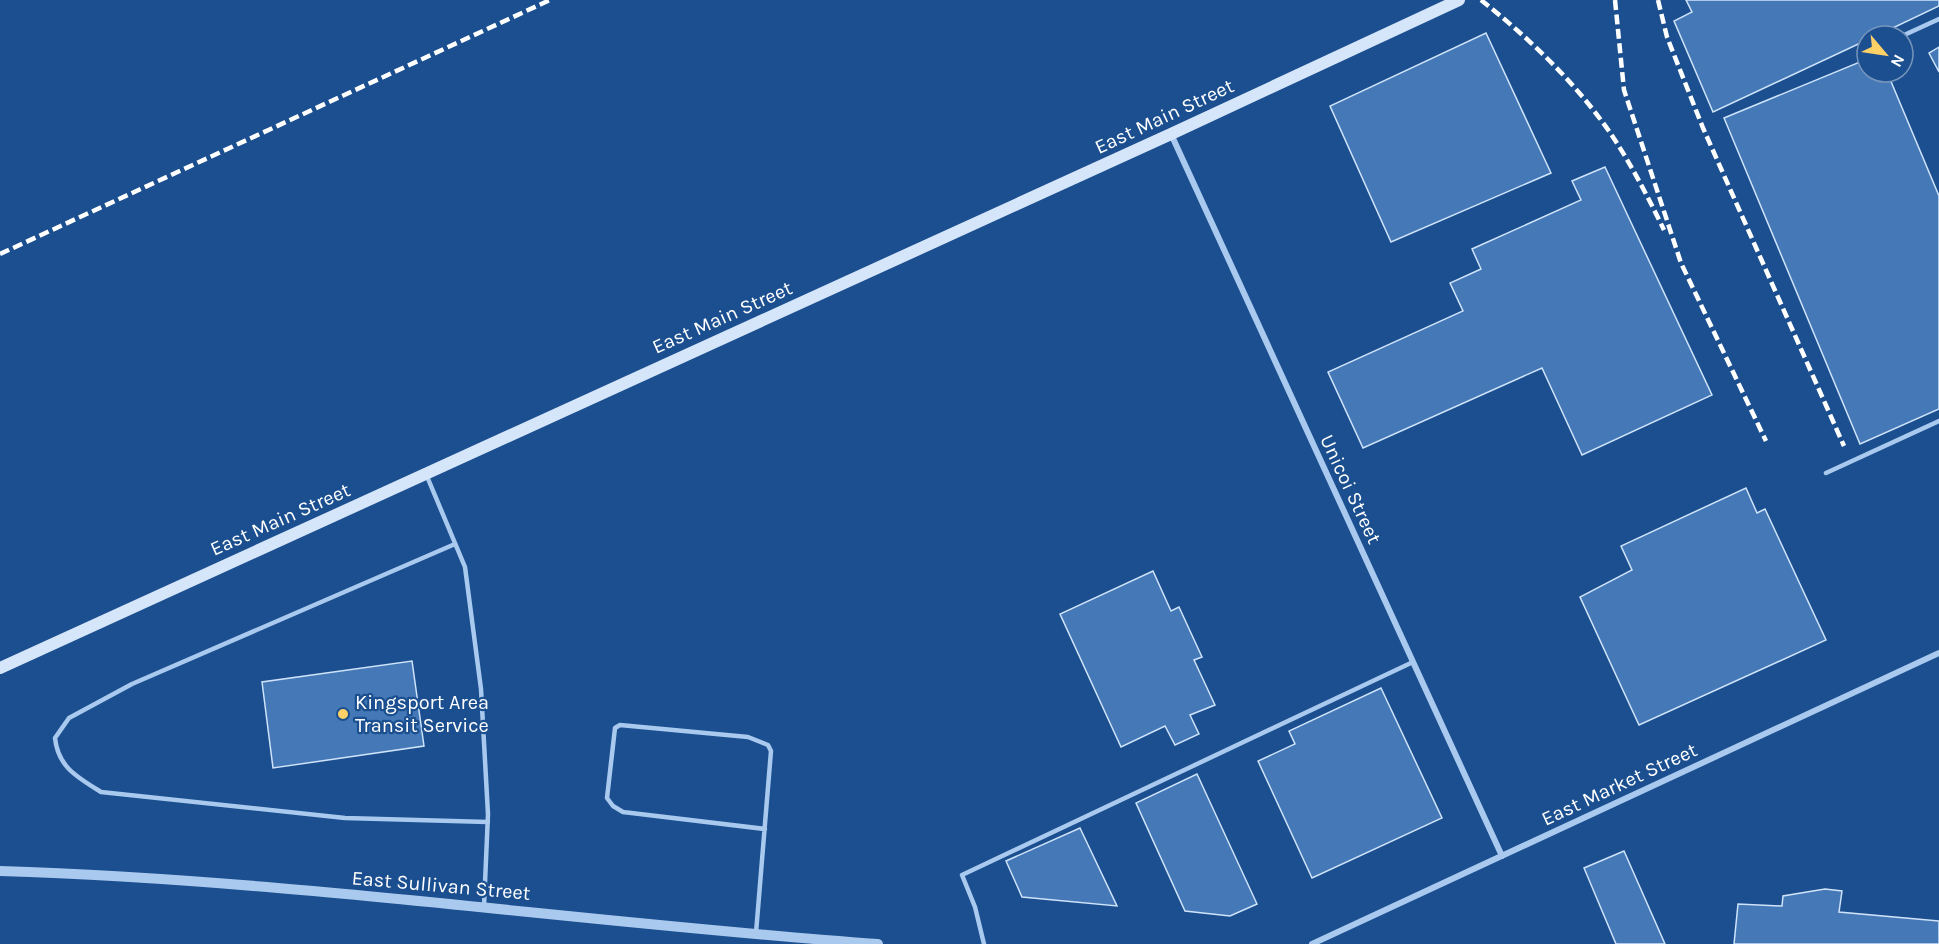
<svg xmlns="http://www.w3.org/2000/svg" width="1939" height="944" font-family="Karla,sans-serif">
<rect width="100%" height="100%" fill="#1b4f8f"/>
<!-- building -->
<g fill="#4478b7" stroke="#cfe3fa" stroke-width="1.5">
<polygon points="1686,0 1939,0 1939,6 1876,36 1867,36 1867,40 1713,112 1674,21 1692,12"/>
<polygon points="1486,33 1551,173 1391,242 1330,106"/>
<polygon points="1939,47 1939,72 1929,53"/>
<polygon points="1867,59 1867,72 1887,72 1939,196 1939,409 1860,444 1724,118"/>
<polygon points="1605,167 1712,395 1582,455 1542,368 1363,448 1328,372 1463,311 1450,283 1481,269 1472,249 1581,200 1572,181"/>
<polygon points="1746,488 1757,513 1765,509 1826,640 1639,725 1580,597 1632,570 1621,546"/>
<polygon points="1153,571 1171,611 1179,607 1202,657 1194,660 1215,705 1190,715 1199,734 1175,745 1165,726 1121,747 1060,614"/>
<polygon points="412,661 424,746 273,768 262,682"/>
<polygon points="1381,688 1442,818 1312,878 1258,761 1295,744 1289,731"/>
<polygon points="1197,774 1257,904 1230,916 1185,911 1136,803"/>
<polygon points="1080,828 1117,906 1022,897 1006,861"/>
<polygon points="1624,851 1665,944 1616,944 1584,868"/>
<polygon points="1825,889 1842,891 1839,912 1939,921 1939,944 1734,944 1738,904 1782,906 1783,896"/>
</g>
<g fill="none" stroke-linecap="round" stroke-linejoin="round">
<!-- service -->
<g stroke="#a9c9ee" stroke-width="4.5">
<polyline points="1902,36 1939,19"/>
<polyline points="1826,473 1939,421"/>
<polyline points="426,474 465,567 481,689 488,814 484,906"/>
<path d="M455 544 132 684 69 718 55 738C58 767 77 777 101 792L345 818 488 822"/>
<polyline points="756,933 771,751 768,745 748,737 620,725 615,728 607,798 613,806 623,812 765,829"/>
<polyline points="984,944 975,907 962,875 1413,662"/>
</g>
<!-- minor -->
<g stroke="#a9c9ee" stroke-width="6">
<polyline points="1171,134 1502,856"/>
<polyline points="1312,944 1939,653"/>
</g>
<!-- tertiary -->
<path stroke="#a9c9ee" stroke-width="10" d="M0 871C294 880 585 923 878 944"/>
<!-- secondary -->
<polyline stroke="#d6e6fa" stroke-width="12" points="0,668 1171,134 1459,0"/>
<!-- rail -->
<g stroke="#fff" stroke-width="4.5" stroke-dasharray="10 4.5" stroke-linecap="butt">
<path d="M1481 0C1529 38 1576 83 1611 134 1631 164 1648 197 1664 230"/>
<polyline points="1615,0 1624,90 1681,263 1766,441"/>
<polyline points="1658,0 1667,37 1703,128 1844,446"/>
<polyline points="0,254 550,0"/>
</g>
</g>
<!-- markers -->
<circle fill="#ffd166" stroke="#1b4f8f" stroke-width="2" cx="343" cy="714" r="6"/>
<g text-anchor="middle" stroke-width="4.5" stroke-linejoin="round" paint-order="stroke">
<!-- street labels -->
<g font-size="20" fill="#fff" stroke="#1b4f8f">
<text transform="translate(1164 116) rotate(-25)" y="7">East Main Street</text>
<text transform="translate(722 317) rotate(-24)" y="7">East Main Street</text>
<text transform="translate(1351 489) rotate(65)" y="7">Unicoi Street</text>
<text transform="translate(280 519) rotate(-24)" y="7">East Main Street</text>
<text transform="translate(1619 784) rotate(-25)" y="7">East Market Street</text>
<text transform="translate(441 885) rotate(5)" y="7">East Sullivan Street</text>
</g>
<!-- poi labels -->
<g font-size="20" fill="#fff" stroke="#1b4f8f" text-anchor="start">
<text x="355" y="709">Kingsport Area<tspan x="355" dy="23">Transit Service</tspan></text>
</g>
</g>
<!-- north arrow -->
<g transform="translate(1885 54) rotate(119)"><circle r="28" fill="#1b4f8f" stroke="#7695bc" stroke-width="1.5"/>
<path d="M0-4.5L10 22L0 15L-10 22Z" fill="#ffd166"/>
<text y="-9" font-size="16" font-weight="bold" text-anchor="middle" fill="#ffffff">N</text>
</g>
</svg>
